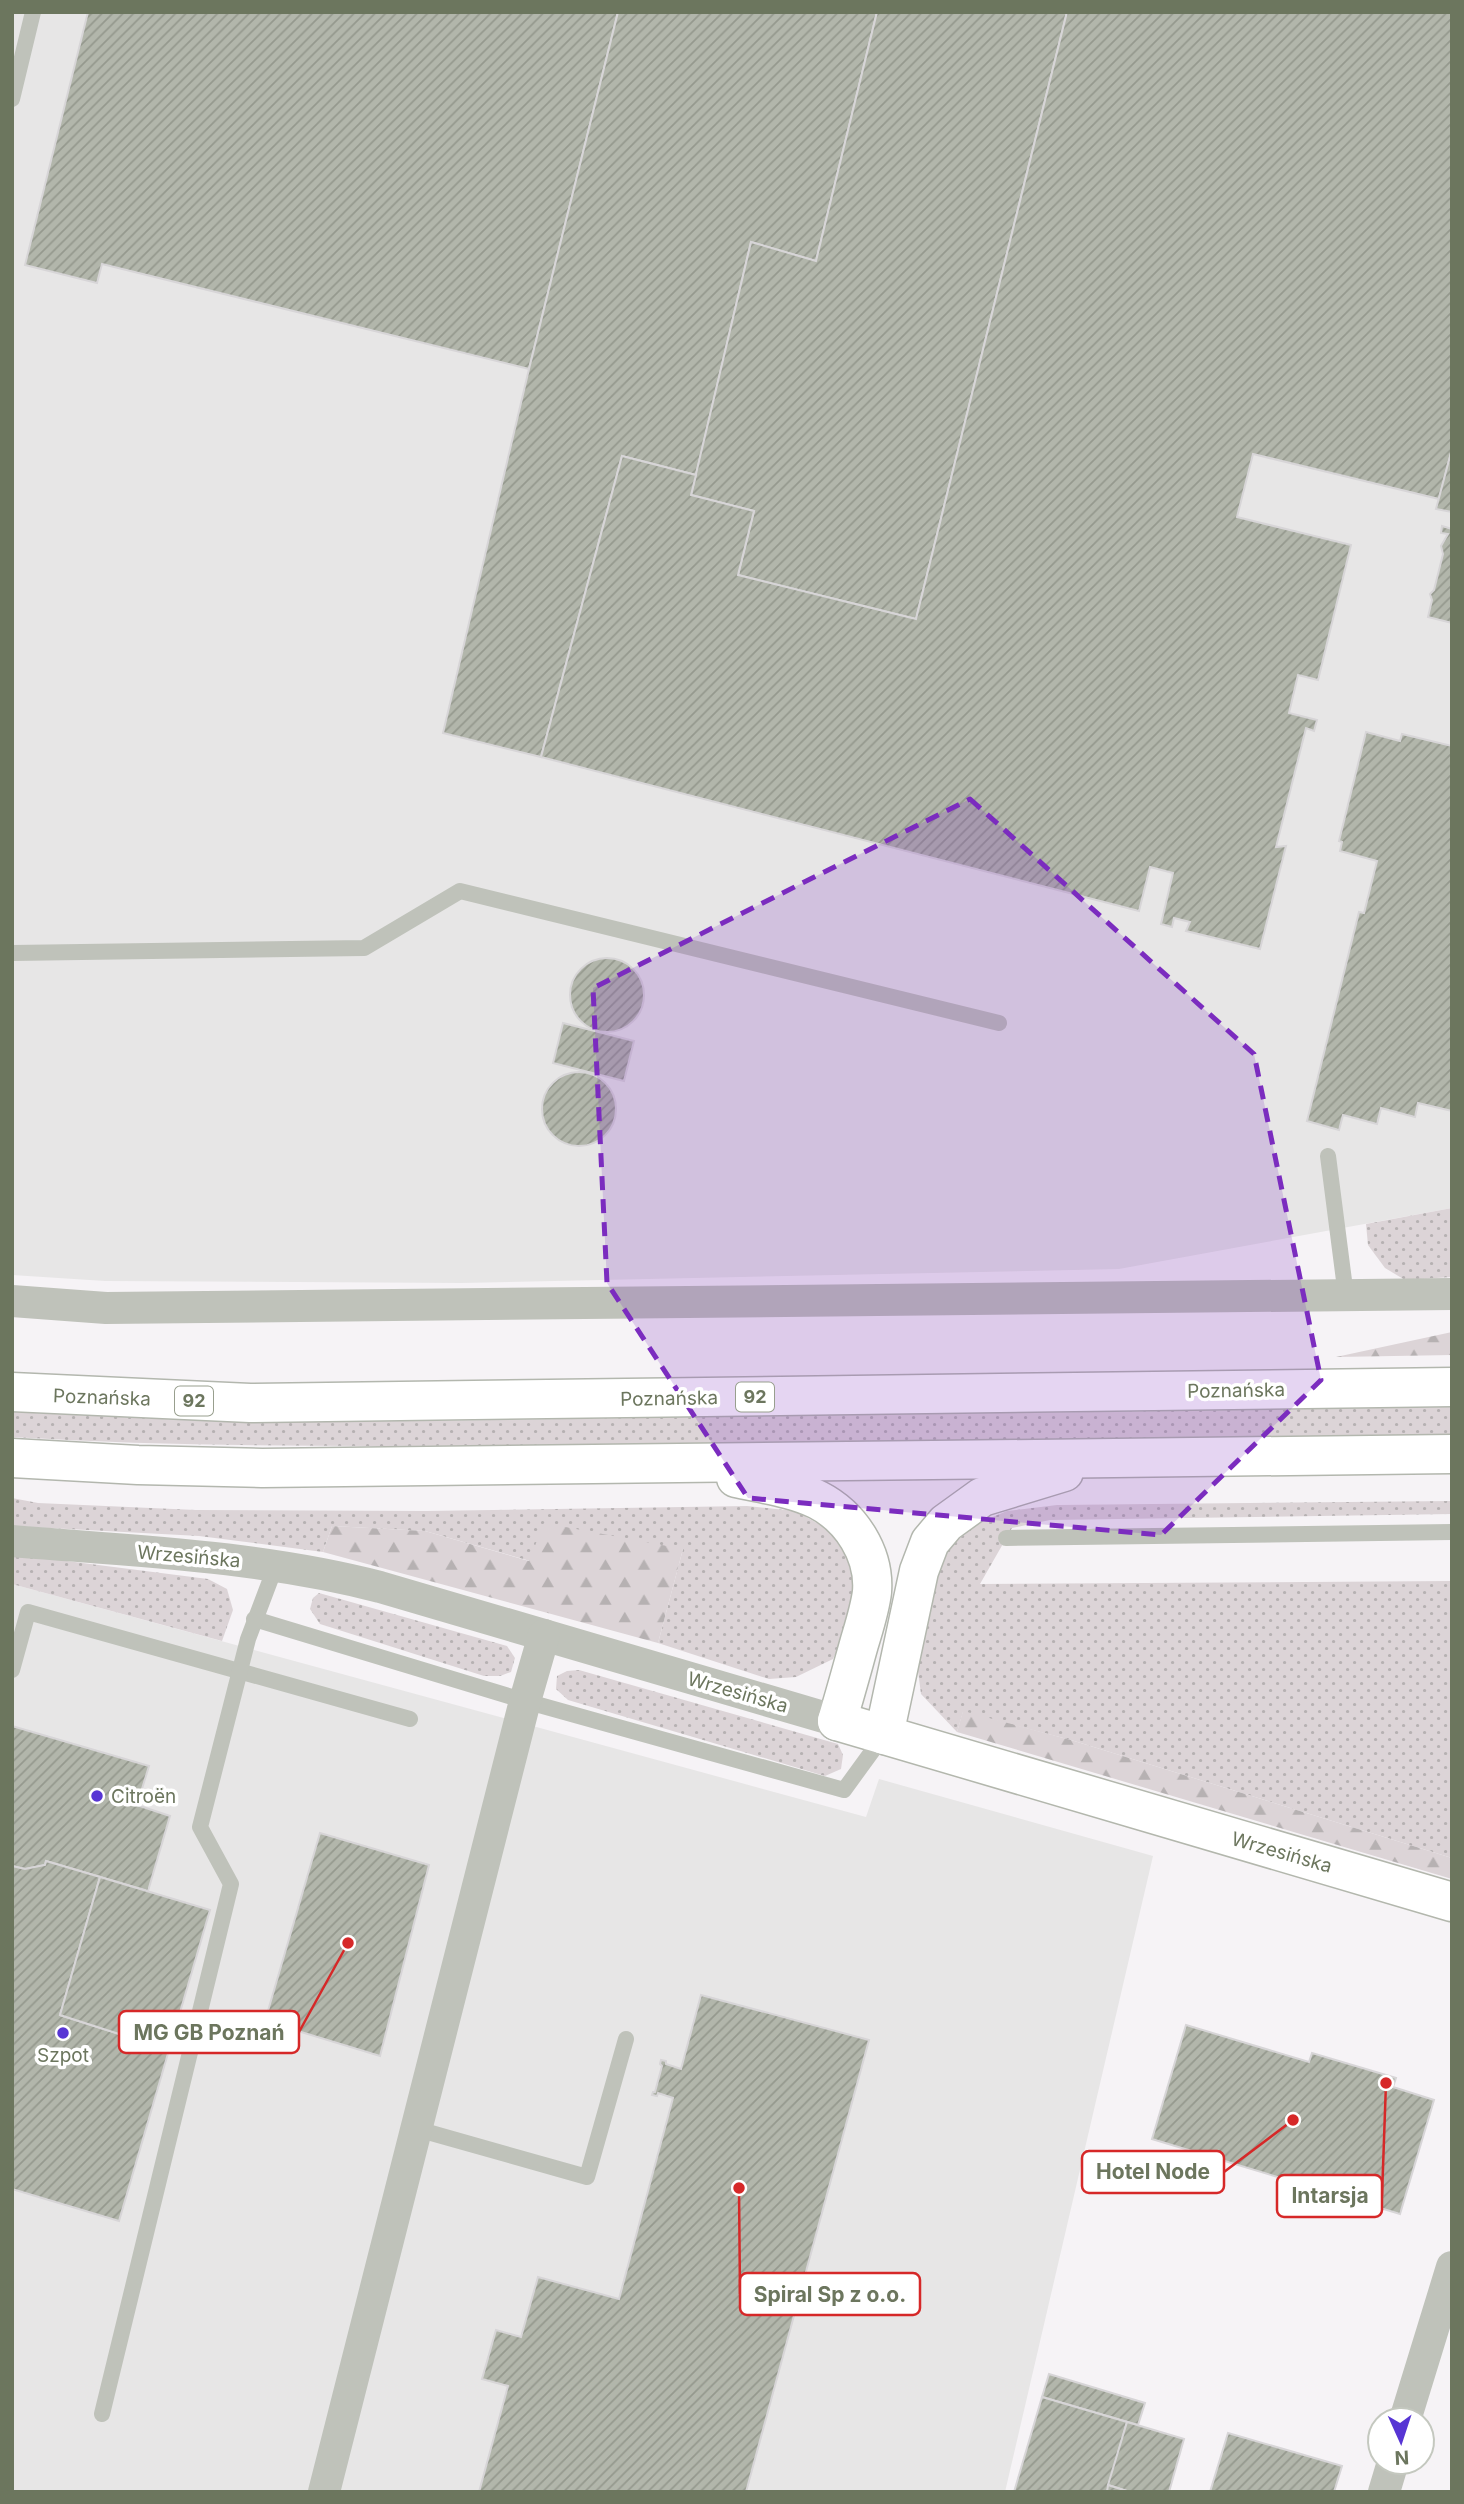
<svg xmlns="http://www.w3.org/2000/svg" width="1464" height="2504" font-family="Inter,sans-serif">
<defs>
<pattern id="green-dots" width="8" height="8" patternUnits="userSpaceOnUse" patternTransform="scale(1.75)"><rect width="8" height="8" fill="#dcd4d7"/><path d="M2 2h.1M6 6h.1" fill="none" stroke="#b6b1b2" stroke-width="1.8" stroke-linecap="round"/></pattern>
<pattern id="forest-firs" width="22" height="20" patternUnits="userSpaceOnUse" patternTransform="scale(1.75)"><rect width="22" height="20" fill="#dcd4d7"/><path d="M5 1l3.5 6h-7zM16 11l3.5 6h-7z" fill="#b6b1b2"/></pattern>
<pattern id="building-hatch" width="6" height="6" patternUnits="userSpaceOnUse" patternTransform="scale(1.75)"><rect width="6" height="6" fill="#b2b6ab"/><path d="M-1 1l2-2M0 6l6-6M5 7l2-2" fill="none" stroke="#95998e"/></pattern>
</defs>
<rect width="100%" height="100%" fill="#f6f3f6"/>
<!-- built -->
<g fill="#e7e6e6">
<polygon points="12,12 1452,12 1452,1208 1119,1269 461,1283 105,1281 12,1275"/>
<polygon points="12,1584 866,1817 879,1779 1153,1856 1005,2492 12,2492"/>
</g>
<!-- green -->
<g fill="url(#green-dots)">
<polygon points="1452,1208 1452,1277 1405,1280 1385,1268 1368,1245 1366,1224"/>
<path d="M1452 1407V1436C1170 1439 887 1443 605 1445 408 1446 210 1449 12 1437V1412L184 1420 415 1421Z"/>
<polygon points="12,1498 38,1503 196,1510 426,1511 747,1506 795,1511 830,1530 850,1563 857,1597 846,1630 833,1659 796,1677 769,1679 658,1643 683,1549 530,1561 425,1531 332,1526 323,1552 199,1536 12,1526"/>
<polygon points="1452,1501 1452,1514 1050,1520 1012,1528 980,1584 1452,1581 1452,1858 1071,1740 963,1712 957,1732 921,1694 914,1641 935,1565 950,1547 976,1524 1007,1511 1057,1505"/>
<polygon points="12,1554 208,1579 227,1589 233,1610 222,1641 12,1584"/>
<polygon points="319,1593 507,1646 515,1658 511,1672 500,1676 484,1676 320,1624 310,1609 313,1598"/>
<polygon points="579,1670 838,1744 843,1755 841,1769 825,1776 568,1700 556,1689 557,1676 567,1671"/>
</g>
<!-- forest -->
<g fill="url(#forest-firs)">
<polygon points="1452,1332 1452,1355 1336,1357"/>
<polygon points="544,1523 683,1549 658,1643 323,1552 332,1526 425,1531 529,1561"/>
<polygon points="963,1711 1071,1740 1452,1858 1452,1879 957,1732"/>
</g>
<!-- building -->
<g fill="url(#building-hatch)" stroke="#d7d5d7" stroke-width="2">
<polygon points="88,12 618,12 529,369 102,264 97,283 25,265"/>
<polygon points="618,12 877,12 816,261 751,242 696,475 622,456 541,757 443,733 529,369"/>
<polygon points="877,12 1067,12 916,619 738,575 754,511 691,495 751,242 816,261"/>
<polygon points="1067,12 1452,12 1452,449 1439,499 1253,454 1237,517 1351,545 1318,680 1298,675 1289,713 1317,720 1314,731 1306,728 1276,847 1286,846 1260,949 1186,931 1190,922 1174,918 1172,927 1161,924 1173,873 1150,867 1139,911 541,757 622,456 696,475 691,495 754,511 738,575 916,619"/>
<polygon points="1452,449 1452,512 1436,509"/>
<polygon points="1442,526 1452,529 1452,623 1428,617 1432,600 1430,594 1434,590 1443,554 1441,546 1448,534 1441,533"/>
<polygon points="1366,732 1400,741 1402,734 1452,746 1452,1111 1418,1103 1415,1117 1381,1108 1377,1124 1343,1115 1339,1130 1307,1121 1359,912 1364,913 1377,861 1340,851 1342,842 1339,841"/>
<circle cx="607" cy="995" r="37"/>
<polygon points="563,1023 634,1041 624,1081 553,1063"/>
<circle cx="579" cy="1109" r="37"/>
<polygon points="12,1726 149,1766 137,1805 170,1816 148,1891 46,1861 45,1865 25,1869 12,1866"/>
<polygon points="320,1833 429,1865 380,2056 265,2021"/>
<polygon points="46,1861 100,1877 60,2015 169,2050 119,2221 12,2189 12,1866 25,1869 45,1865"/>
<polygon points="100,1877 210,1910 169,2050 60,2015"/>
<polygon points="701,1995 869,2040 746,2492 479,2492 508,2386 482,2379 496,2330 521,2337 538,2277 619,2299 673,2098 658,2093 657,2096 652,2095 653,2092 655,2092 662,2066 660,2064 661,2060 666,2061 666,2064 681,2069"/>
<polygon points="1186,2025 1309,2062 1312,2053 1396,2078 1393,2087 1434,2100 1400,2214 1152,2139"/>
<polygon points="1049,2374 1145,2403 1138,2425 1042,2397"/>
<polygon points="1042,2397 1127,2422 1107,2492 1014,2492"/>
<polygon points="1127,2422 1184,2439 1169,2492 1130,2492 1108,2485"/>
<polygon points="1228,2433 1342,2466 1334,2492 1210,2492"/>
<polygon points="1108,2485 1130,2492 1107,2492"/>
</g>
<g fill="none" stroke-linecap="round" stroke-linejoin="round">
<!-- secondary casing -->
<g stroke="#b3b7ad" stroke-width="41">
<polyline id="secondary" points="837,1721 1452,1902"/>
</g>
<!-- primary casing -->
<g stroke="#b3b7ae" stroke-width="41">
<g id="primary">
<polyline points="12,1392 250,1403 1452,1387"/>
<polyline points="12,1458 138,1465 262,1468 1452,1454"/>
<path d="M736 1478C763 1484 794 1488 818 1500 851 1517 875 1554 872 1592 870 1609 864 1627 859 1644 852 1669 845 1695 837 1721"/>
<polyline points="884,1735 919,1571 930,1542 946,1523 982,1497 1064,1472"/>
</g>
</g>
<!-- lane -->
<g stroke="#bfc2ba" stroke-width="16">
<polyline points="12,99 33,12"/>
<polyline points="12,953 364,948 460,891 999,1023"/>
<polyline points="1328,1156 1346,1296"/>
<polyline points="1006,1538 1452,1532"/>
<polyline points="254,1619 525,1701 844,1790 884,1735"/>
<polyline points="12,1670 28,1612 410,1719"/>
<polyline points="417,2129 587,2177 626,2039"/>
<polyline points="102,2414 231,1884 200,1827 248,1639 276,1565"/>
</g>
<!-- street -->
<g stroke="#bfc2ba" stroke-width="32">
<polyline points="12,1301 106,1308 1452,1294"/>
<path d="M12 1541C135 1551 260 1556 380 1587L837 1721"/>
<polyline points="1405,2420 1452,2267"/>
<polyline points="324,2492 525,1701 544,1635"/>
<polyline points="1384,2492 1393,2462"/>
</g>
<!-- secondary -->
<use href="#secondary" stroke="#fff" stroke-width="38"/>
<!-- primary -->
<use href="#primary" stroke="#fff" stroke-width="38"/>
</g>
<!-- marked area -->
<path fill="#7b2cbf" fill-opacity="0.2" stroke="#7b2cbf" stroke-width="5" stroke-dasharray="14 9" stroke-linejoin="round" d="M970 799 1254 1054 1321 1380 1161 1535 748 1498 607 1283 593 988Z"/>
<!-- markers -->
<g fill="#5735d4" stroke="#fff" stroke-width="2.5">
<circle cx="97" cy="1796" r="7"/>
<circle cx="63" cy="2033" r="7"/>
</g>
<g text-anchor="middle" stroke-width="7" stroke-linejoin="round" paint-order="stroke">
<!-- shield labels -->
<g fill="#fff" stroke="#989f8e" stroke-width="2">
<rect x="736" y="1382.5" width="38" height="29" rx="5"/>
<rect x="175" y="1386.5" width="38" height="29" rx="5"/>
</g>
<g font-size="18" font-weight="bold" fill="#6c765e">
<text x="755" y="1403">92</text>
<text x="194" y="1407">92</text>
</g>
<!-- street labels -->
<g font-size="19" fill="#6c765e" stroke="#fff">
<text transform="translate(1236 1390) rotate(-1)" y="7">Poznańska</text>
<text transform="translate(102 1397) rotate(2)" y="7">Poznańska</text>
<text transform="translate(669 1398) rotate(-1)" y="7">Poznańska</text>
<text transform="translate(189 1556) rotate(5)" y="7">Wrzesińska</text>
<text transform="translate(738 1692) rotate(16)" y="7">Wrzesińska</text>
<text transform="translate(1282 1852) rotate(16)" y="7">Wrzesińska</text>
</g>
<!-- poi labels -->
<g font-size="19" fill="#6c765e" stroke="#fff" text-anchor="start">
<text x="111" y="1803">Citroën</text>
<text x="63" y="2062" text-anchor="middle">Szpot</text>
</g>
</g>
<!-- callouts -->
<path fill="none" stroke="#d62828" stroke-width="2.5" d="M348 1943L299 2032M1293 2120L1224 2172M1386 2083L1382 2196M739 2188L740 2294"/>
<g fill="#d62828" stroke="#fff" stroke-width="2.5">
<circle cx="348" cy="1943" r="7"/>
<circle cx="1293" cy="2120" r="7"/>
<circle cx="1386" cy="2083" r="7"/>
<circle cx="739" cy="2188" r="7"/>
</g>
<g fill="#fff" stroke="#d62828" stroke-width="2.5">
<rect x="119" y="2011" width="180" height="42" rx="7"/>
<rect x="1082" y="2151" width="142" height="42" rx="7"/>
<rect x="1277" y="2175" width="105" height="42" rx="7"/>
<rect x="740" y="2273" width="180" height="42" rx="7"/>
</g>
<g font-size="21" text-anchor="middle" font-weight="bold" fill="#6c765e">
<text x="209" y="2040">MG GB Poznań</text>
<text x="1153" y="2179">Hotel Node</text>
<text x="1330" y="2203">Intarsja</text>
<text x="830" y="2302">Spiral Sp z o.o.</text>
</g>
<!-- border -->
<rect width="1464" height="2504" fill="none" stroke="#6c765e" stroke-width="28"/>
<!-- north arrow -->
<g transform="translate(1401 2441) rotate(177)"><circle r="33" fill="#ffffff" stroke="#c4c8bf" stroke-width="2"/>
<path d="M0-5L12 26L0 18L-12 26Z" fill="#5735d4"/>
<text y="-10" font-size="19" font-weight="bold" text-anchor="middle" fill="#6c765e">N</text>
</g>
</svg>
